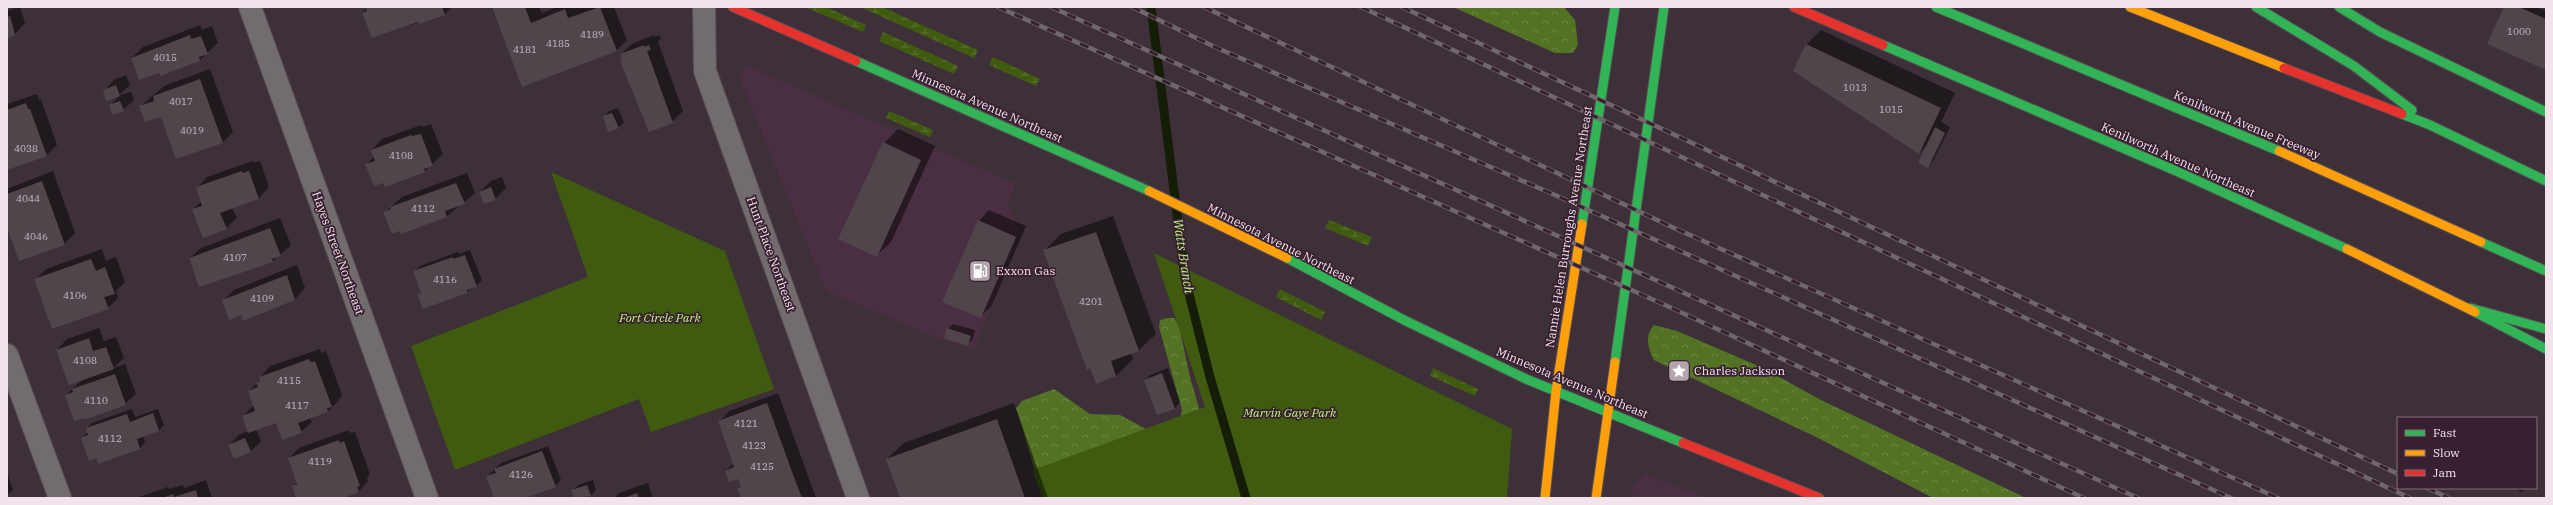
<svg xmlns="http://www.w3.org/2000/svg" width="2553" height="505" font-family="'IBM Plex Serif',serif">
<defs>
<pattern id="forest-crowns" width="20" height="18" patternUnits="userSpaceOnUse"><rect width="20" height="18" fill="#537223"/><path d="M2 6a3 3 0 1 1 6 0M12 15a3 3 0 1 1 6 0" fill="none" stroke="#6c8643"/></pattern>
<pattern id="wetland-marsh" width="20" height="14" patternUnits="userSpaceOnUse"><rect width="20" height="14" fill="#405b0f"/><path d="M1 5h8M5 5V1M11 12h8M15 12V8" fill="none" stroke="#5c7232"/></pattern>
</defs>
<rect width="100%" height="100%" fill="#3d3039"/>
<!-- built -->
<g fill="#4a2e41">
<polygon points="748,66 1016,184 1008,202 1019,233 974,349 937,338 826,291 739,77"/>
<polygon points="1645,474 1708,498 1631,498 1633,487"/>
</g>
<!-- forest -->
<g fill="url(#forest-crowns)">
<polygon points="1453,7 1564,7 1575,20 1578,45 1573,53 1555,53"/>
<polygon points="1167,318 1174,318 1179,326 1190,377 1225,498 1037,477 1016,408 1022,401 1054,389 1090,414 1120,415 1146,429 1179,424 1182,410 1159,327 1160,320"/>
<path d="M1654 325 1677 331 1763 368 1821 400 2026 498H1933L1814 436 1654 360C1648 348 1644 336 1654 325Z"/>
</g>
<!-- wetland -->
<g fill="url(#wetland-marsh)">
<polygon points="805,7 826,7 866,25 863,32"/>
<polygon points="860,7 882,7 978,50 974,58"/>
<polygon points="883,32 958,66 954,74 879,41"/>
<polygon points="993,57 1040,79 1036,86 989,65"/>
<polygon points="889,111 933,130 930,137 886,118"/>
<polygon points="1329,220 1372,237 1368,246 1325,228"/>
<polygon points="1280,289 1325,312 1321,320 1276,297"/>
<polygon points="1433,368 1478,389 1475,396 1430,376"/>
</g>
<!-- park -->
<g fill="#405b0f">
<polygon points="551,172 725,251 774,389 651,432 639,399 455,470 411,346 588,277"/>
<polygon points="1154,253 1512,429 1507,498 1042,498 1033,470 1205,407"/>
</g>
<!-- shadow -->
<g fill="#0007">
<polygon points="20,7 25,23 15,34 7,37 7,11"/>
<polygon points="366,7 452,7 445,14 373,37 363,13"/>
<polygon points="491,7 539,7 542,13 557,7 614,7 627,40 617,50 523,86"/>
<polygon points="2505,7 2536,7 2546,11 2546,69"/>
<polygon points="200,25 202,30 212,26 218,43 200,60 160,74 132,58 143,47"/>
<polygon points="1821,30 1955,93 1941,122 1950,127 1933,161 1927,167 1927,145 1919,153 1806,45"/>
<polygon points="654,35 655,37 659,35 661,38 658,42 683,111 672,122 621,61 623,59 621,54 632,44"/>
<polygon points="210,69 233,132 223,142 141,106 164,86"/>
<polygon points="126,75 130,85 119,95 104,91 114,80"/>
<polygon points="131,92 134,100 123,110 110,106 120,95"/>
<polygon points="37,94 39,100 41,99 57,145 47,155 7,169 7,104"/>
<polygon points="618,108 624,122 618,128 604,117 609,111"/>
<polygon points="431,124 443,154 425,171 366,165 374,157 372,150 382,139 421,125 422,127"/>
<polygon points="898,129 935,146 891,242 876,256 884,143"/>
<polygon points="253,161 253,163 260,161 269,187 259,198 232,208 237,218 226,228 193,209 202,201 197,188 207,177"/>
<polygon points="53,171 75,233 64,244 7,224 7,189"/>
<polygon points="467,173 475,193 447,216 402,233 384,213 402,197"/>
<polygon points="502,177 506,188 495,199 480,192 491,181"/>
<polygon points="989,210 1026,226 991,307 980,317 979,221"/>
<polygon points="1113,216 1156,334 1139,350 1131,353 1133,359 1116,376 1044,251 1061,234"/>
<polygon points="280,218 291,245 273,261 190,258 201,248"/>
<polygon points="102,249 106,261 116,257 125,282 116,291 118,298 108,308 35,280 46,269"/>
<polygon points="470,250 482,280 476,286 467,292 418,294 422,291 414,272 420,266 458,252 459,254"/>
<polygon points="297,265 305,288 295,299 244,319 242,314 223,301 234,290"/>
<polygon points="953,324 975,330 973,339 967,345 948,329"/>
<polygon points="99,328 104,341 116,337 124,358 113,368 125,364 136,394 125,404 66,395 83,379 57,350 67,339"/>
<polygon points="320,349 321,353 326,351 342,395 338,401 327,412 310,417 312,422 301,432 276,422 256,429 261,441 250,452 229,445 239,435 248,431 243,416 254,405 249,391 260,380 260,377 270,366"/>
<polygon points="1168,368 1180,402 1175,408 1157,414 1145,380 1150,375"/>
<polygon points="778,393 816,498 745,498 738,489 742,485 739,478 726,471 734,463 719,422 729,411"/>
<polygon points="1014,403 1048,498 901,498 887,459 904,443"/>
<polygon points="132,409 135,417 158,409 164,425 159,430 143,436 145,442 140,448 99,463 82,438 88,432 87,428 92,423"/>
<polygon points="349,430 350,433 355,432 370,474 367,478 368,481 358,492 340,498 297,498 293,486 297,482 289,458 299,448"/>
<polygon points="548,446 561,480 555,486 523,498 495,498 487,476 493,471 501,463"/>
<polygon points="7,472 13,490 7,495"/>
<polygon points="206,480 212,498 136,498 168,487 169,489 183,485 184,488"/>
<polygon points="593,480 596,490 591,495 575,498 573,490 578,485"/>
<polygon points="648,483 653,498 615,498 619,493"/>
<polygon points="2514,488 2525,488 2522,492"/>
</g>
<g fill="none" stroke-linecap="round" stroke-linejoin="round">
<!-- stream -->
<polyline stroke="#141e07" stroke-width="9" points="1151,7 1185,278 1210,377 1246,498"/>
</g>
<!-- building -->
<g fill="#51454c">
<polygon points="365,7 442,7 445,15 419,24 418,22 372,38 362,13 367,11"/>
<polygon points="489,7 525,7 531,23 565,9 568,18 600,7 617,51 522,87 492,8"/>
<polygon points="2504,7 2519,7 2546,19 2546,70 2487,44"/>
<polygon points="10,16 15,35 7,39 7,17"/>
<polygon points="190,35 191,39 201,36 208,54 199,57 200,61 160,76 159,73 139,80 131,58"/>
<polygon points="1806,44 1941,108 1919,154 1793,71"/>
<polygon points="644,45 644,47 649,45 651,50 647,51 673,123 649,132 620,61 622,60 620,54"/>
<polygon points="200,79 223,143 176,159 161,117 145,122 139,106 154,101 153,96"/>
<polygon points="116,85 120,96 106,101 103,90"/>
<polygon points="120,101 124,111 112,115 109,105"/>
<polygon points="26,103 28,109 30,109 47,156 7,170 7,110"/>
<polygon points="612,113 619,128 608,132 603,116"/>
<polygon points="1935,127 1945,133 1928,168 1918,163"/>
<polygon points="421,134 433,166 424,169 425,172 385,187 383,183 374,186 365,164 375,161 371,150 411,135 412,136"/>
<polygon points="883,142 921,160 877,257 838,239"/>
<polygon points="242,171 243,173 249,171 259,199 220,213 227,229 203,238 192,209 202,206 196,187"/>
<polygon points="42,181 65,245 19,261 7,228 7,194"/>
<polygon points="456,183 465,204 445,211 447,217 401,234 400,231 392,234 383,212 391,209 390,207"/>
<polygon points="491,187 496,200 484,204 479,192"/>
<polygon points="978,220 1016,237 981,318 942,302"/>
<polygon points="270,228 281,256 272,259 273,262 199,287 189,258"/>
<polygon points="1096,232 1139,351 1111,361 1116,376 1096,384 1090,368 1087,370 1043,250"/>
<polygon points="465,255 477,287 467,290 467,293 423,309 417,294 421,293 413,271 453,257 453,259"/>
<polygon points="91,259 96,271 105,267 115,294 104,297 109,309 52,329 34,279"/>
<polygon points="287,275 295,300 243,321 241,315 229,320 222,300"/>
<polygon points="947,328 971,336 968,346 944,338"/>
<polygon points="89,338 93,351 106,347 114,369 69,385 56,350"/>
<polygon points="309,359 311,362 315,361 332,407 327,408 328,412 298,423 302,433 282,440 276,423 248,433 242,416 255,411 248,391 258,387 256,383 260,381 259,377"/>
<polygon points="1162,373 1175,409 1157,415 1144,380"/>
<polygon points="115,374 126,405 84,420 83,418 74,421 65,395 73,392 72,389"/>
<polygon points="767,403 791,469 802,498 741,498 737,488 741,487 738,479 729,482 725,471 734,467 718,421"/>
<polygon points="153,413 159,431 137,439 140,449 98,464 96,458 89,461 81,438 88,435 86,428 127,414 130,422"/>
<polygon points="997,419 1025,498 900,498 886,459"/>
<polygon points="245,438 251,452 234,459 228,445"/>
<polygon points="339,440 340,443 344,441 360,486 357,487 359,492 343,498 296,498 292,486 297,484 288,458"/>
<polygon points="542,451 556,487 525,498 494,498 486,476 496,473 494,469"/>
<polygon points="587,485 591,496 574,498 571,490"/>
<polygon points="196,490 198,498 163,498 173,494 174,497"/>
<polygon points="637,493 639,498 624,498"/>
</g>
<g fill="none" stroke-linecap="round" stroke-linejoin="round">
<!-- street casing -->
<g stroke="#594d55" stroke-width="24">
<g id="street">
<polyline points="250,7 427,498"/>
<polyline points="704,7 705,71 858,498"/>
<polyline points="7,355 60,498"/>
</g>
</g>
<!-- fast casing -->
<g stroke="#594d55" stroke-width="11">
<g id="fast">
<polyline points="1936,7 2279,151"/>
<polyline points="2256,7 2354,66 2412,110"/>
<polyline points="2339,7 2380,32 2546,112"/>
<polyline points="1883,45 2174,170 2347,249"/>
<polyline points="856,61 1149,191"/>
<polyline points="2402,114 2430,125 2546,181"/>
<polyline points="1582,224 1615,7"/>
<polyline points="2481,242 2546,271"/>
<polyline points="1287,258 1404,320 1526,379 1683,443"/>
<polyline points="2470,308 2546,329"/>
<polyline points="2475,312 2546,349"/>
<polyline points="1615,362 1664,7"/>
</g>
</g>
<!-- slow casing -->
<g stroke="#594d55" stroke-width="11">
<g id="slow">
<polyline points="2130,7 2284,68"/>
<polyline points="2279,151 2481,242"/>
<polyline points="1149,191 1287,258"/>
<polyline points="2347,249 2475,312"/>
<polyline points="1545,498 1556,391 1582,224"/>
<polyline points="1596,498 1615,362"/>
</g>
</g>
<!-- jam casing -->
<g stroke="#594d55" stroke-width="11">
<g id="jam">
<polyline points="733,7 856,61"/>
<polyline points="1794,7 1883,45"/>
<polyline points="2284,68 2402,114"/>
<polyline points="1683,443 1819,498"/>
</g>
</g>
<!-- street -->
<use href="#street" stroke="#726c6f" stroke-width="22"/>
<!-- fast -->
<use href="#fast" stroke="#30b455" stroke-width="9"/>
<!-- slow -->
<use href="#slow" stroke="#ff9f0a" stroke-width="9"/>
<!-- jam -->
<use href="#jam" stroke="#e5322d" stroke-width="9"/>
<!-- rail casing -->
<g stroke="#6f676c" stroke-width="4.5">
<g id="rail">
<polyline points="998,7 1665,305 2084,498"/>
<polyline points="1051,7 2138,498"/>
<polyline points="1132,7 1215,47 1555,195 2231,498"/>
<polyline points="1204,7 1672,227 2278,498"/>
<polyline points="1361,7 2410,498"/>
<polyline points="1402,7 2398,474"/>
<polyline points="2427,488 2449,498"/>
</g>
</g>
<!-- rail -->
<use href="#rail" stroke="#382030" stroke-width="3" stroke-dasharray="9" stroke-linecap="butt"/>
</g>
<!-- icons -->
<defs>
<g id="fuel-square" transform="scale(1.15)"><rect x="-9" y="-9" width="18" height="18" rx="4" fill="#b3a4ae" stroke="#382030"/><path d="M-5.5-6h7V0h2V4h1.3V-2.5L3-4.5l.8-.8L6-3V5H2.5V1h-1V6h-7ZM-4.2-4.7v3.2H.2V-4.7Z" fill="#fff"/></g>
<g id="sight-square" transform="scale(1.15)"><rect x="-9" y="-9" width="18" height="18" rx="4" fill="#b3a4ae" stroke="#382030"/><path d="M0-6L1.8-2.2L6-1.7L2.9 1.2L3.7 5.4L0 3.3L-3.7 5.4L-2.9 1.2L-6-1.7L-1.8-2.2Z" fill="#fff"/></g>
</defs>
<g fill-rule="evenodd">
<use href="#fuel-square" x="980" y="271"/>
<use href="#sight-square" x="1679" y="371"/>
</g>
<g text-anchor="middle" stroke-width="3.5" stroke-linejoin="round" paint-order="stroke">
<!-- number labels -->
<g font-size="10" fill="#cabcc5">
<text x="2519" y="35">1000</text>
<text x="592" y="38">4189</text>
<text x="558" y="47">4185</text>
<text x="525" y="53">4181</text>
<text x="165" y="61">4015</text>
<text x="1855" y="91">1013</text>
<text x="181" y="105">4017</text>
<text x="1891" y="113">1015</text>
<text x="192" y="134">4019</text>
<text x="26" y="152">4038</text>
<text x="401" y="159">4108</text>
<text x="28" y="202">4044</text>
<text x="423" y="212">4112</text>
<text x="36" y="240">4046</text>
<text x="235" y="261">4107</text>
<text x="445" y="283">4116</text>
<text x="75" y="299">4106</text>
<text x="262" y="302">4109</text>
<text x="1091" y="305">4201</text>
<text x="85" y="364">4108</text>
<text x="289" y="384">4115</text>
<text x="96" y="404">4110</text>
<text x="297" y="409">4117</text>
<text x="746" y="427">4121</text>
<text x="110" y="442">4112</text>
<text x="754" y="449">4123</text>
<text x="320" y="465">4119</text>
<text x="762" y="470">4125</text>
<text x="521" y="478">4126</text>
</g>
<!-- street labels -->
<g font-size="12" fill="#f3e3ed" stroke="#382030">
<text transform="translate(987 106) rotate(24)" y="4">Minnesota Avenue Northeast</text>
<text transform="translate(2247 125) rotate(23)" y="4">Kenilworth Avenue Freeway</text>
<text transform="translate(2178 160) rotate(24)" y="4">Kenilworth Avenue Northeast</text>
<text transform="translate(1569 227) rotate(-81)" y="4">Nannie Helen Burroughs Avenue Northeast</text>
<text transform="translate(1281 244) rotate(27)" y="4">Minnesota Avenue Northeast</text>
<text transform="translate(338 253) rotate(70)" y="4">Hayes Street Northeast</text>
<text transform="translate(771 254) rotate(70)" y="4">Hunt Place Northeast</text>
<text transform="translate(1572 383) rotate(23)" y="4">Minnesota Avenue Northeast</text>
</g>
<!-- poi labels -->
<g font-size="12" fill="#f3e3ed" stroke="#382030" text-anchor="start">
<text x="996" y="275">Exxon Gas</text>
<text x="1694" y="375">Charles Jackson</text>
</g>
<!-- park labels -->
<g font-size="12" font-style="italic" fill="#bff680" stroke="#382030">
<text x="660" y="322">Fort Circle Park</text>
<text x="1290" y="417">Marvin Gaye Park</text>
</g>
<!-- water labels -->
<g font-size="13" font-style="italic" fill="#bdf47e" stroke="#382030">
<text transform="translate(1184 256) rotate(81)" y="5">Watts Branch</text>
</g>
</g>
<!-- border -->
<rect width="2553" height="505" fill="none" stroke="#f3e3ed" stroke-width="16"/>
<!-- legend -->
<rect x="2397" y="417" width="140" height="72" fill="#382030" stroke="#836e7c"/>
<rect x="2405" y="430" width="20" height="6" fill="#30b455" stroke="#836e7c"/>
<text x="2433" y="437" font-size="12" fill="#f3e3ed">Fast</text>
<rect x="2405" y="450" width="20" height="6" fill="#ff9f0a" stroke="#836e7c"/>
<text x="2433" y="457" font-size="12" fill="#f3e3ed">Slow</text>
<rect x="2405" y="470" width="20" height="6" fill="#e5322d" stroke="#836e7c"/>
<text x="2433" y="477" font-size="12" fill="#f3e3ed">Jam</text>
</svg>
